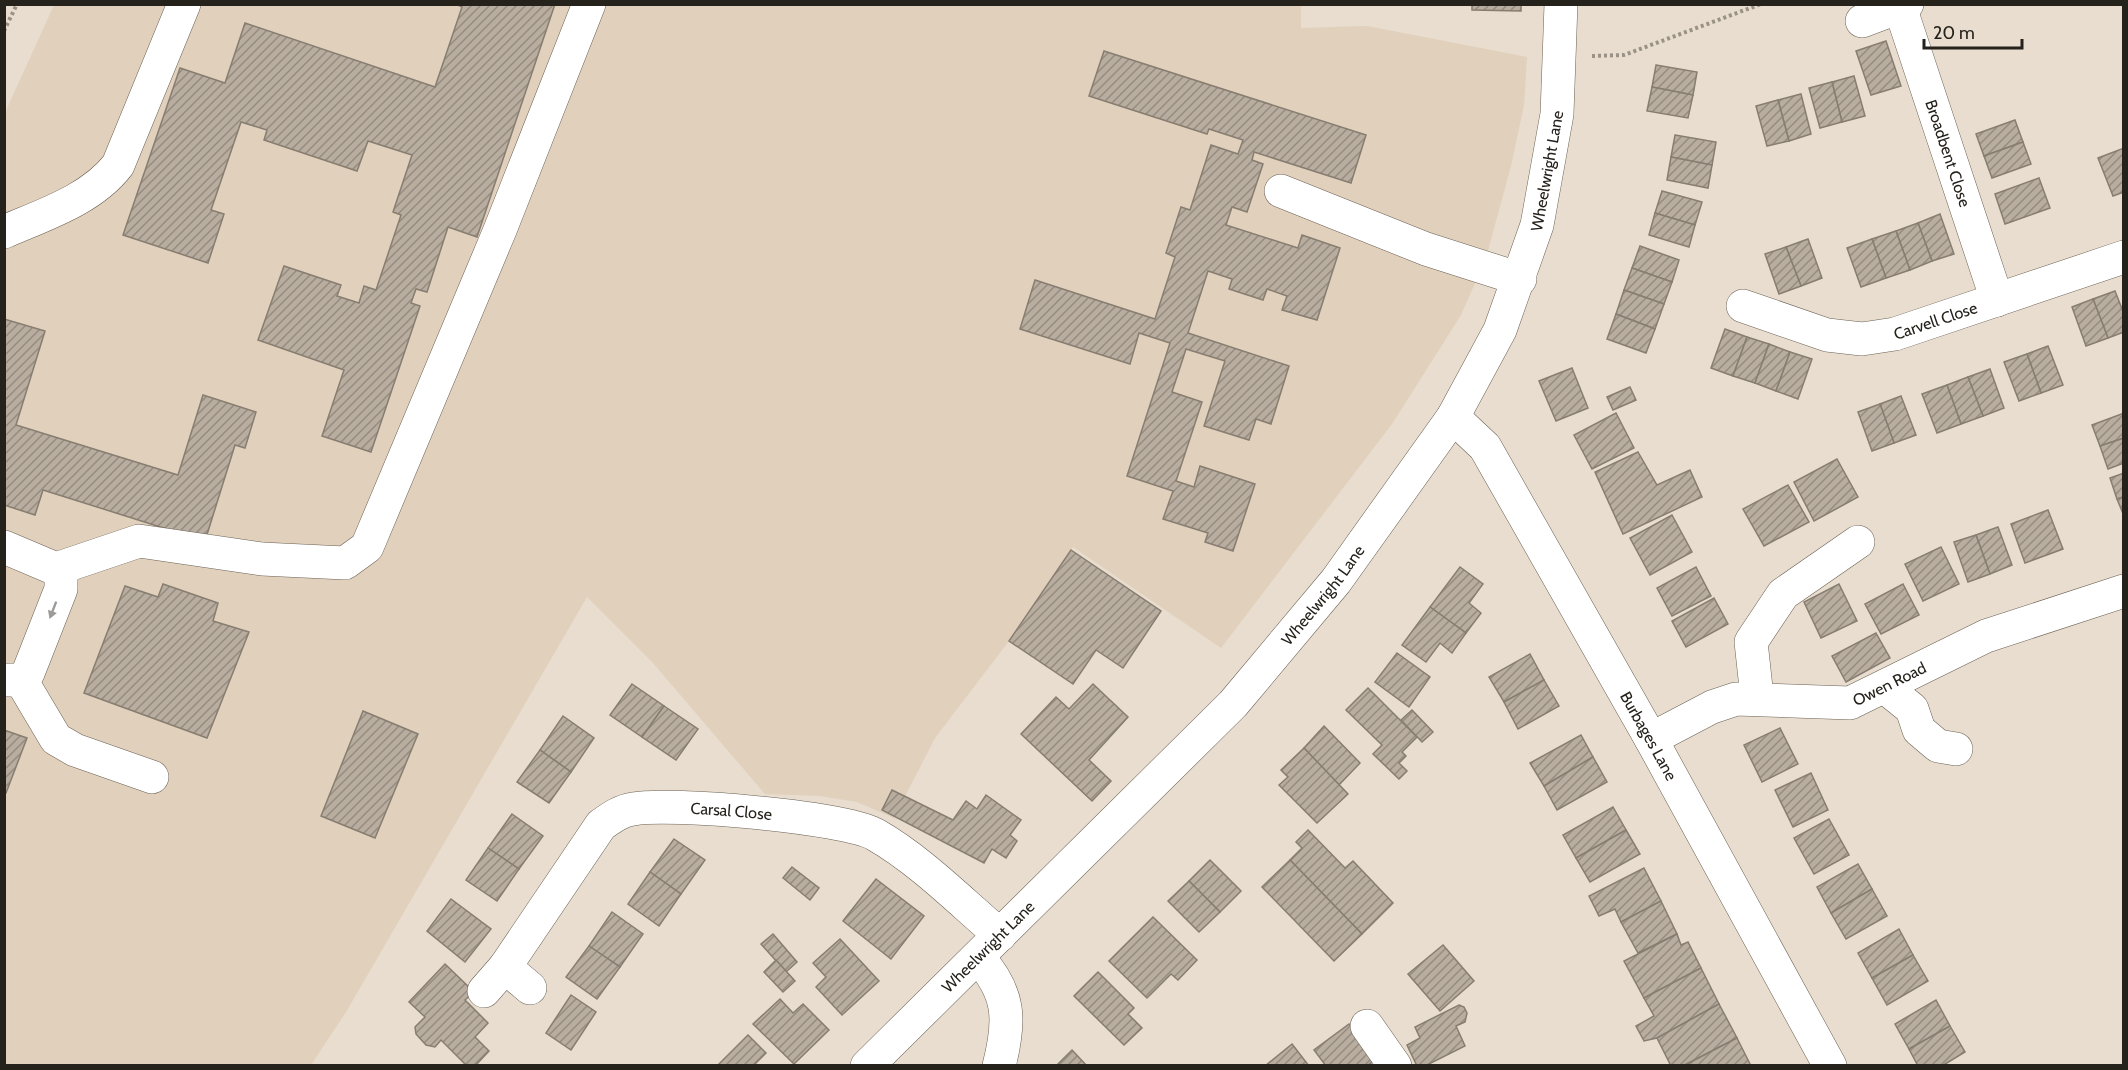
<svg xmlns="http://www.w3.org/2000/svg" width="2128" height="1070" font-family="Cabin,sans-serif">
<defs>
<pattern id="building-hatch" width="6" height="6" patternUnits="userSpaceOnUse" patternTransform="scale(1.5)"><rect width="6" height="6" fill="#b8ad9f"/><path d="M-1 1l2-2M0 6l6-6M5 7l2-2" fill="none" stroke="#958c81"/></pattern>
</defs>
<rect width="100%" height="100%" fill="#e8ddce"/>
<!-- built -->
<polygon fill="#e0d0bc" points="1301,4 1301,28 1367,26 1527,57 1524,105 1511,166 1486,258 1461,315 1392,424 1221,648 1073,547 1009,641 935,738 894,818 857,802 820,796 765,794 653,663 587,597 346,1012 311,1065 5,1066 4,115 54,5"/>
<!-- building -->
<g fill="url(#building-hatch)" stroke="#877d70" stroke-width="1.5">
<polygon points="456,4 555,4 477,237 448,227 427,292 416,289 411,303 420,306 371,452 322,436 344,370 258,340 284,266 341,285 337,296 359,303 364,286 376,290 401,215 393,212 412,155 368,141 357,171 264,140 267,130 241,122 211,210 224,214 208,263 123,235 180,68 225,83 245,23 435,87 462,7"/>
<polygon points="1472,4 1521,4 1521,11 1472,10"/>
<polygon points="1886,41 1901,86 1871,95 1856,51"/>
<polygon points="1104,51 1366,135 1351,183 1254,152 1252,160 1263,164 1247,212 1232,207 1226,225 1298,248 1302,235 1340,248 1317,320 1282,310 1287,296 1267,289 1263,300 1229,289 1232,279 1208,271 1188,333 1289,366 1271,424 1256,419 1249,440 1204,426 1225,361 1186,349 1172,392 1202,402 1176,481 1194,487 1200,466 1255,484 1233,551 1205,542 1208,533 1163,519 1173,491 1127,476 1170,343 1139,333 1130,364 1020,329 1035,280 1155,319 1175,257 1166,253 1181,207 1190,210 1211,145 1238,154 1243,140 1209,129 1207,134 1089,96"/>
<polygon points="1656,65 1697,72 1693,95 1652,87"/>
<polygon points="1854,76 1865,116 1842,122 1832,82"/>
<polygon points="1832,82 1842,122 1820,128 1809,88"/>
<polygon points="1652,87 1693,95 1688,118 1647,111"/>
<polygon points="1801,94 1811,134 1789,141 1778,100"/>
<polygon points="1778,100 1789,141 1767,146 1756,106"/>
<polygon points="2015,120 2023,142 1984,156 1976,134"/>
<polygon points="1675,135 1716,142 1712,165 1671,157"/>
<polygon points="2023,142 2031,164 1992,178 1984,156"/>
<polygon points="2124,148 2124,192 2113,196 2098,158"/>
<polygon points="1671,157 1712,165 1708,188 1667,180"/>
<polygon points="2039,178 2050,208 2005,224 1995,194"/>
<polygon points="1662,191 1702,202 1695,225 1655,213"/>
<polygon points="1655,213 1695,225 1689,247 1649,235"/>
<polygon points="1940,214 1954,254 1932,261 1918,223"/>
<polygon points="1918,223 1932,261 1910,270 1896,231"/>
<polygon points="1896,231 1910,270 1886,278 1872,239"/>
<polygon points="1808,239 1822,278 1801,286 1786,247"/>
<polygon points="1872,239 1886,278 1861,287 1847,248"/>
<polygon points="1640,246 1679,260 1672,282 1632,268"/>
<polygon points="1786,247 1801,286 1779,294 1765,254"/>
<polygon points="1632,268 1672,282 1664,304 1624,290"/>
<polygon points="1624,290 1664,304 1655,329 1616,314"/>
<polygon points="2115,291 2124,314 2124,332 2108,338 2093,299"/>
<polygon points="2093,299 2108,338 2086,346 2072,307"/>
<polygon points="1616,314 1655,329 1646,353 1607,339"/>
<polygon points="4,319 45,331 16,425 178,475 203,395 256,412 245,448 235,445 205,541 43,490 35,515 4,505"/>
<polygon points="1725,329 1747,337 1733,376 1711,368"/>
<polygon points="1747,337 1769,344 1755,383 1733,376"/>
<polygon points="1769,344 1790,352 1776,391 1755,383"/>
<polygon points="2048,346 2063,385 2041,393 2027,354"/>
<polygon points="1790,352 1812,359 1798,399 1776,391"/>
<polygon points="2027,354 2041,393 2019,401 2004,362"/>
<polygon points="1572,368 1588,408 1556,421 1539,381"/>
<polygon points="1990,369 2004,408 1983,416 1968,377"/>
<polygon points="1968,377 1983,416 1961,424 1947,385"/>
<polygon points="1947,385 1961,424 1937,433 1922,394"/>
<polygon points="1630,387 1636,400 1613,410 1607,397"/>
<polygon points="1901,396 1916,435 1894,443 1880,404"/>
<polygon points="1880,404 1894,443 1872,451 1858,412"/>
<polygon points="1616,413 1634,448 1592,469 1574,435"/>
<polygon points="2124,413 2124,438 2100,446 2092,425"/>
<polygon points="2124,438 2124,463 2108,469 2100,446"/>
<polygon points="1638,452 1657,485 1690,470 1702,497 1623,534 1595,472"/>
<polygon points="1837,459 1858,497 1814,521 1794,482"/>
<polygon points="2124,473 2124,497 2117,499 2110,478"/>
<polygon points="1788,485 1809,522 1764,546 1743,509"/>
<polygon points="2124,497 2124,516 2117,499"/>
<polygon points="2048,510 2063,549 2025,563 2011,524"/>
<polygon points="1672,515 1692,552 1650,575 1630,538"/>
<polygon points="1998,527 2012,565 1990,574 1976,535"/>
<polygon points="1976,535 1990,574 1968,582 1954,542"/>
<polygon points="1941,547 1959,584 1923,601 1905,564"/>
<polygon points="1071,550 1161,611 1123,668 1096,650 1073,684 1009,641"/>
<polygon points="1460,567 1483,584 1469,603 1481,613 1466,633 1430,607"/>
<polygon points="1696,567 1711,596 1672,616 1657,588"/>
<polygon points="163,584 218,603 213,621 249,632 207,738 84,693 125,586 158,597"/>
<polygon points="1839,584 1857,621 1821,638 1804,602"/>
<polygon points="1903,584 1919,615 1881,634 1865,604"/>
<polygon points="1714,598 1728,624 1686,647 1672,621"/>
<polygon points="1430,607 1466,633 1452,653 1440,643 1426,662 1402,645"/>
<polygon points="1876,633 1890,658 1846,682 1832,656"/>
<polygon points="1397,653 1430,677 1409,707 1375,682"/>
<polygon points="1530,654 1544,680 1504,702 1489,677"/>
<polygon points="1544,680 1559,706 1518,729 1504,702"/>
<polygon points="632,684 664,706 642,737 610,715"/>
<polygon points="1093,684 1128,717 1089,760 1111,781 1092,801 1021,734 1056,697 1069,709"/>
<polygon points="1368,688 1417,737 1402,752 1406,756 1399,763 1407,771 1399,779 1373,754 1382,745 1346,710"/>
<polygon points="664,706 698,729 676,760 642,737"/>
<polygon points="1412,710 1433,732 1422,742 1401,720"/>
<polygon points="363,711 418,734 375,838 321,816"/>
<polygon points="563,716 594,738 571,772 540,750"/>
<polygon points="1324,726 1360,763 1339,785 1304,748"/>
<polygon points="1780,728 1798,764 1762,782 1744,745"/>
<polygon points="4,730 27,738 6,793 4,792"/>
<polygon points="1581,735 1593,757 1544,786 1530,763"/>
<polygon points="1304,748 1348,794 1317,823 1279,785 1288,777 1281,770"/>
<polygon points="540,750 571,772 549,803 517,782"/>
<polygon points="1593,757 1607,782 1557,810 1544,786"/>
<polygon points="1811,773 1828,810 1793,827 1775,790"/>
<polygon points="892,790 953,820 966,801 977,809 986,795 1021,820 1010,835 1017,841 1006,858 992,849 984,863 882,810"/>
<polygon points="1613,807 1626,830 1576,858 1563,835"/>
<polygon points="512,814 543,836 519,869 488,848"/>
<polygon points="1829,819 1849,855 1814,874 1794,838"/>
<polygon points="1308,830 1345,868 1353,861 1393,903 1362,934 1290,860 1302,848 1296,842"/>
<polygon points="1626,830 1640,854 1590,882 1576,858"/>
<polygon points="674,839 705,860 681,894 650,872"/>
<polygon points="488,848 519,869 497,901 466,880"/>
<polygon points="1210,860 1241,891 1220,912 1189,881"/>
<polygon points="1290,860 1362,934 1334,961 1262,887"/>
<polygon points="1858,864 1872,889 1831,913 1817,887"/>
<polygon points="792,867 819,888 810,900 783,878"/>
<polygon points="1644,868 1661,901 1621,922 1615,909 1599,916 1589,896"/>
<polygon points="650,872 681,894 659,926 628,904"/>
<polygon points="876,879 924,916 891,959 843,921"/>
<polygon points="1189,881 1220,912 1199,932 1168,901"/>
<polygon points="1872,889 1887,916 1846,939 1831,913"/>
<polygon points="451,899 491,929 465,962 427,931"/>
<polygon points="1661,901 1677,934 1638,953 1621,922"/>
<polygon points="612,912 643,934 620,967 589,946"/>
<polygon points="1153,917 1197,960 1178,980 1171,974 1147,998 1109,961"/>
<polygon points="1899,929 1913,955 1872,978 1858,953"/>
<polygon points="773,934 797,962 786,972 761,944"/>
<polygon points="1677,934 1681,945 1688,942 1701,968 1644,998 1624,961"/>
<polygon points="840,939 879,981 842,1015 816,987 826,977 813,963"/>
<polygon points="1443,945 1474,981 1440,1011 1408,974"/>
<polygon points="589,946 620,967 597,999 566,977"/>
<polygon points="1913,955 1928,981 1887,1005 1872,978"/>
<polygon points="776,960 795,981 783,992 764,972"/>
<polygon points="445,964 474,992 465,1000 488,1023 475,1037 489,1051 475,1066 467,1066 441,1040 435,1047 426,1045 416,1034 415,1027 425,1017 409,1002"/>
<polygon points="1701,968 1719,1004 1657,1038 1644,1041 1636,1026 1654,1016 1644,998"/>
<polygon points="1098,972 1134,1008 1128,1014 1142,1028 1124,1045 1074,996"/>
<polygon points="571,995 596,1012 571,1050 546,1033"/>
<polygon points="780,999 793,1013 803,1004 829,1030 794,1064 753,1024"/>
<polygon points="1936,1000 1950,1026 1909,1049 1895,1024"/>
<polygon points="1719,1004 1737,1038 1683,1066 1671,1066 1657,1038"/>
<polygon points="1459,1005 1464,1007 1467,1013 1465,1022 1456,1026 1465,1046 1425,1066 1417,1066 1407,1045 1420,1038 1415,1027"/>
<polygon points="1349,1024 1376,1059 1367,1066 1326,1066 1314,1050"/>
<polygon points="1950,1026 1965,1052 1942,1066 1918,1066 1909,1049"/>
<polygon points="748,1035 766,1053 753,1066 717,1066"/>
<polygon points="1737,1038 1751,1066 1683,1066"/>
<polygon points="1292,1044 1309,1066 1265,1066"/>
<polygon points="1072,1050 1087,1066 1056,1066"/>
</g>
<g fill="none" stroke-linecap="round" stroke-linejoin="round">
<!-- minor casing -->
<g stroke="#6b6154" stroke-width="34">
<g id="minor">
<path id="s1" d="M1900 7 1997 300"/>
<polyline points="1862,21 1907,4"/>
<polyline points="1281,191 1426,249 1520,279"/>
<path d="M4 232C43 215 91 200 118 165L184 4"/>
<path id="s2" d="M1743 306 1827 335 1862 339 1895 334 2124 257"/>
<path id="s3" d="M1453 417 1485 447 1651 739 1830 1066"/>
<polyline points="4,547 56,569 61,578 61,589 28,673 21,680 4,680"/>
<polyline points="56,569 139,541 262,559 345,563 367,547 500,230 589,4"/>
<polyline points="21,680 56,739 75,750 152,777"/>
<polyline points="1886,688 1912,709 1919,730 1938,746 1956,749"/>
<polyline points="1757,697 1751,642 1783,594 1858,542"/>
<path id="s4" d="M1651 739 1712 707 1736 699 1850 703 1986 636 2124 591"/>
<path d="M978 957C1010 993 1011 1019 999 1066"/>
<polyline points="505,967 530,988"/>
<path id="s5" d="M484 991 505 967 601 825C611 818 620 811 633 809 670 802 845 817 876 835 921 861 960 901 1000 935"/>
<polyline points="1367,1026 1395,1066"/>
<path id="s6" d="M867 1066 1233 704 1336 581 1453 417 1500 330 1537 225 1557 114 1561 4"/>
</g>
</g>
<!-- path -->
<g stroke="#9a9287" stroke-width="4" stroke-dasharray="3 3" stroke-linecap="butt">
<polyline points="4,31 17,4"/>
<polyline points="1592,56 1624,55 1761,4"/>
</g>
<!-- minor -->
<use href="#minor" stroke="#fff" stroke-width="33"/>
</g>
<!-- one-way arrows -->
<defs><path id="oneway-solid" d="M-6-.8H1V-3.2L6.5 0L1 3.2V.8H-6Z" transform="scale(1.5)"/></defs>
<use fill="#9d9b98" href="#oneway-solid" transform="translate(53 610) rotate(111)"/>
<g text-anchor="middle" stroke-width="4.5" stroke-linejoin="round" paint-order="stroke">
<!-- street labels -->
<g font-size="16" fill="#25211b" stroke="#e8ddce">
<text dy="6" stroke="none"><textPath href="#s1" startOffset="154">Broadbent Close</textPath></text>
<text dy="6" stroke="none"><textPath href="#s6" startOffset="1142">Wheelwright Lane</textPath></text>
<text dy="6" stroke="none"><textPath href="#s2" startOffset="200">Carvell Close</textPath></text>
<text dy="6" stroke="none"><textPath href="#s6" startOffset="656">Wheelwright Lane</textPath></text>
<text dy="6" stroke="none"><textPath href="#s4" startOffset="252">Owen Road</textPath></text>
<text dy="6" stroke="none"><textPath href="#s3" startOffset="376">Burbages Lane</textPath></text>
<text dy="6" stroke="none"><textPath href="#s5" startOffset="338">Carsal Close</textPath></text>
<text dy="6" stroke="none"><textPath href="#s6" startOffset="170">Wheelwright Lane</textPath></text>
</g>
</g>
<!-- border -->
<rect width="2128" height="1070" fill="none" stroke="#25211b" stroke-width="12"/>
<!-- scale -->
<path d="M1924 39v9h98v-9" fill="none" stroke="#25211b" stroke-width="3"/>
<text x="1933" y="39" font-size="18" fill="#25211b" stroke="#e8ddce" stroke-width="4.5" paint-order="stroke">20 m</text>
</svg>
